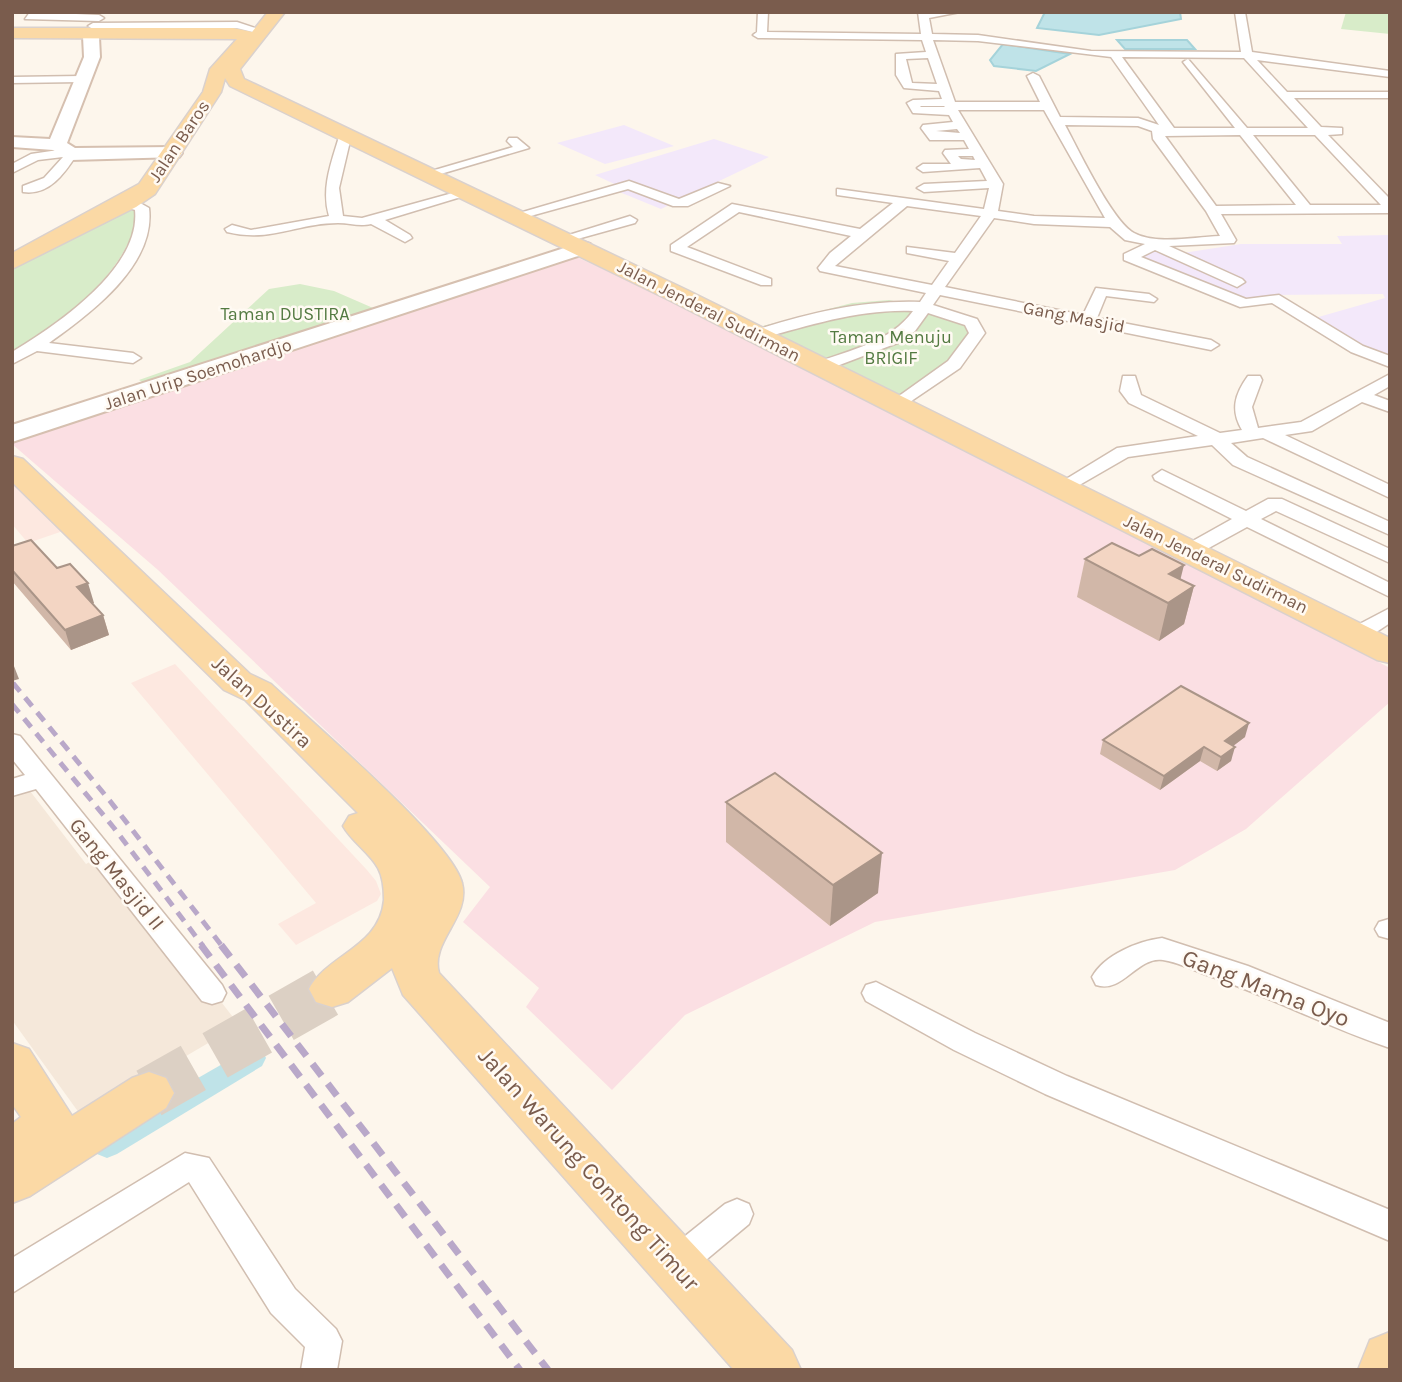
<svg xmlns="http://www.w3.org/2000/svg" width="1402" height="1382" font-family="Karla,sans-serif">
<rect width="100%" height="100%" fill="#fdf6ec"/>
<!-- residential -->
<polygon fill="#f5e8da" points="20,778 86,864 106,853 239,1025 82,1117 12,1020 12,781"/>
<!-- commercial -->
<g fill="#fde8e0">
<polygon points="12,480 63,531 28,543 12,524"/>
<polygon points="175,664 367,870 376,881 381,894 377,901 296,945 278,924 316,903 131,683"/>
</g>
<!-- education -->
<g fill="#f3e8fa">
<polygon points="624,125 674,146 605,164 557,143"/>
<polygon points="714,139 769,157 661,209 617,191 623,188 595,175"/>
<polygon points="1390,235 1390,356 1352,343 1315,318 1385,298 1383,294 1272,295 1244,304 1133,258 1163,248 1183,253 1241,244 1342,244 1337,236"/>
</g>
<!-- medical -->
<polygon fill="#fbdfe3" points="570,254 856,384 952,441 1390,668 1390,702 1246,829 1175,870 875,922 685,1015 612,1090 526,1007 539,988 463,922 490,887 158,570 12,444 12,436"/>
<!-- green -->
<g fill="#d8ecc9">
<polygon points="1346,12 1390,12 1390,34 1341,29"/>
<path d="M129 205 138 214C126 277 60 320 12 355V266Z"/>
<polygon points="300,284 334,291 380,311 150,387 139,380 190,362 269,289"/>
<path d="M889 300 966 317 971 327C953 362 926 380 893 400L751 329 852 303Z"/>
</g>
<!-- water -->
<g fill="#bfe3e8" stroke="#a5d3da" stroke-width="2">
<polygon points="1045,12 1180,12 1181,19 1099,35 1037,28"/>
<polygon points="1117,40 1187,40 1195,49 1125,49"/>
<polygon points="1003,44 1070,54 1036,71 994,66 990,60"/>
</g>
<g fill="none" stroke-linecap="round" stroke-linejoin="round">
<!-- canal -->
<polygon fill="#bfe3e8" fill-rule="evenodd" points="252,1047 262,1050 266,1058 262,1066 117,1154 107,1158 97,1154 93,1145 97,1136"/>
<!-- primary-tunnel -->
<polyline stroke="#dcd0c4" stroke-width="51" stroke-dasharray="51 25" stroke-linecap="butt" points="149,1093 332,989"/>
<!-- street casing -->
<g stroke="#d1beb0" stroke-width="3">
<g id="street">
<polygon points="30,12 99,15 104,18 99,21 25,19"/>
<path d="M758 12H768L767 32 921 34 918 12H960L929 18 932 34 978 35 1091 51 1241 52 1235 12H1245L1252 52 1390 71V77L1257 60 1287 92H1390V98H1294L1321 127 1342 128V134L1328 135 1390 199V213L1221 214 1236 240 1234 243 1169 246 1242 279 1245 282 1237 287 1155 250 1141 257 1246 299 1279 295 1363 346 1390 356V367L1351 352 1272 303 1240 307 1124 260V254L1145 244 1125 240 1110 227 1034 224 994 218 945 287 1083 315 1096 288 1149 294 1157 299 1154 302 1106 296 1097 318 1211 340 1219 345 1211 350 940 295 933 305 977 319 985 333 960 368 898 410 892 409 889 405 892 401 948 361 969 333 965 325 928 313 915 331 900 342 821 372 815 371V363C850 350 891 342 913 311 857 309 809 326 755 340L749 338V332C806 314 860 300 920 302L926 293 820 271 818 268 830 253 851 236 739 212 687 247 771 279V285H761L671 251V245L732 204 860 229 893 203 837 195V189L984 209 989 188 924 192 917 188 924 184 987 181 980 168 923 172 917 168 923 164H951L943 153 945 150 969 149 964 140H930L921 128 923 125 953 122 949 115 913 113 907 103 913 100 942 99 939 91 904 88 896 75V54L926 52 922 40 758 38 753 35 757 32ZM933 40 978 41 1111 57 1159 125 1138 118 1060 117 1039 76 1033 73 1027 76 1040 102H955ZM1122 57 1244 58 1308 128H1247L1188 59 1183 62 1235 128H1174ZM928 58 937 84 912 83 906 59ZM920 106H944L945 107H921ZM958 110H1044L1105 218 1034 216 998 211 1003 184ZM1065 125 1138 126 1152 131 1153 139 1206 211 1220 236C1195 237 1156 245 1134 233 1112 221 1078 149 1065 125ZM957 129 960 133 936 131ZM1240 135 1296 205 1216 206 1165 136ZM1253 135H1315L1381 205H1310ZM958 156H973L975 160 961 159ZM907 206 981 216 955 253 907 247V253L949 261 932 285 835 266Z"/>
<polygon points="237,22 258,29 253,32 237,28 93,29 88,26 93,23"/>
<polygon points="12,77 81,76 87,79 81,82 12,83"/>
<path d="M345 133 351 137 339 188 343 216 362 218 467 189 474 193 385 220 410 235 412 238 405 242 371 224C359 227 350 223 338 223 297 223 270 243 227 232L225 229 232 225 251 230 329 216C321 189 331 163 339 137Z"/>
<polygon points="509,138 517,138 529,148 427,178 421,174 513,147 507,141"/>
<path d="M65 149 77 154C65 173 49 196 23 192V186L44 178 63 157 38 160 12 173V164L31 154Z"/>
<polygon points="629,181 679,199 718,183 730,186 688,206 673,206 628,189 516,220 509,216"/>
<path d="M123 199H133L149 208C156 265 91 313 49 343L133 353 141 358 133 363 37 351 12 364V352C57 325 141 268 135 210L123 205Z"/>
<polygon points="630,216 637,220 635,223 563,243 556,239"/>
<path d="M1390 374V386L1374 395 1390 401V412L1362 402 1312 431 1285 435 1390 485V498L1263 438 1231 443 1247 457 1390 522V535L1233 465 1212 445 1128 457 1069 491H1055L1053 487 1117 448 1198 436 1129 403 1120 391 1123 376H1135L1141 395 1220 433 1242 430C1230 410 1235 394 1248 376H1260L1262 380 1252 407 1258 428 1301 422Z"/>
<polygon points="1162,470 1246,511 1268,499 1282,499 1390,549 1390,563 1276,511 1261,519 1390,583 1390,597 1247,527 1196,555 1182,555 1179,551 1182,547 1232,519 1155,480 1153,476"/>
<polygon points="1390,608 1390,623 1366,639 1350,639 1347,634 1350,629"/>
<polygon points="12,734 20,736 222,985 226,993 222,1001 212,1004 202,1001 36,789 12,796 12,779 25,775 12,759"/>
<polygon points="1389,919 1390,919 1390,939 1379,936 1375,929 1379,922"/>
<path d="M1162 938 1248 966 1390 1023V1048C1327 1027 1267 995 1204 974 1191 969 1177 962 1163 960 1137 956 1123 994 1096 985L1092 977C1104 955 1138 941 1162 938Z"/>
<polygon points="876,982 975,1033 1067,1076 1390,1210 1390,1241 1045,1094 954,1050 866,1001 862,993 866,985"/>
<polygon points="185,1153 209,1158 295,1289 336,1329 342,1341 337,1370 301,1370 305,1347 271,1313 189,1182 12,1293 12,1258"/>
<polygon points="737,1199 749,1204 753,1214 749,1224 688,1275 676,1280 664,1275 659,1264 664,1253 725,1204"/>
</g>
</g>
<!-- secondary casing -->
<g stroke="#d6c0b0" stroke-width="4">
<g id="secondary">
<polygon points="94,28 102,33 99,37 100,57 67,143 75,148 173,147 179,149 182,153 179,157 71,160 53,150 12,147 12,137 50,139 84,57 83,36"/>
<polygon points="583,242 590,244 593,248 590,252 12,442 12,425"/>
</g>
</g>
<!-- primary casing -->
<g stroke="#dad1cd" stroke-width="3">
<g id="primary">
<polygon points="268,12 285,12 240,69 244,79 689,291 1390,638 1390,663 1377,660 671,301 230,86 225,78 221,92 155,194 136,207 12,269 12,253 139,184 203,92 210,69 237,39 12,38 12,28 233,28 252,32"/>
<path d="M12 456 23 459 250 674 271 684C309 720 452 841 462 883 471 917 430 941 439 973L792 1350 801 1370H734L403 995 392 968 348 1002 332 1007 316 1002 309 989C328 954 380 947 384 900 384 890 383 877 378 868 369 852 352 842 343 826L349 816 358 813 245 700 224 690 12 482Z"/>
<polygon points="12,1043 29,1049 72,1116 132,1078 149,1072 166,1078 174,1093 166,1108 30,1196 12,1203 12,1124 21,1117 12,1104"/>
<polygon points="1390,1332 1390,1370 1358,1370 1370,1340"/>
</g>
</g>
<!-- street -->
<use href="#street" fill="#fff" fill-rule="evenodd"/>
<!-- secondary -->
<use href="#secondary" fill="#fff" fill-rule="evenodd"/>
<!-- primary -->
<use href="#primary" fill="#fbd9a5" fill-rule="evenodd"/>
<!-- rail-far1 -->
<g stroke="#b9a8c9" stroke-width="5" stroke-dasharray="11 8" stroke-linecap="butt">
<polyline points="13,683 110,801 222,946"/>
<polyline points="12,704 114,828 203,946"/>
</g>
<!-- rail -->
<g stroke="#b9a8c9" stroke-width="7" stroke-dasharray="15 10" stroke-linecap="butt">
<polyline points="201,945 520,1370"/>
<polyline points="221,945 548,1370"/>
</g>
</g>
<!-- wall -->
<g fill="#d1b7a8">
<polygon points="12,546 57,568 94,603 92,604 103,615 109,635 71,650 12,581"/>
<polygon points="1139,556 1194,586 1184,624 1159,641 1077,597 1085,559"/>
<polygon points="1245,737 1233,746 1231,761 1217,771 1200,761 1160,790 1100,754 1103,740"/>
<polygon points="726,802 878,893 830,926 726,842"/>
</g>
<!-- shaded-wall -->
<g fill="#aa9588">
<polygon points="1184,565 1176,597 1194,586 1184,624 1159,641 1168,603 1169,574"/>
<polygon points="88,583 94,603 84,607 77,587"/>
<polygon points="103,615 109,635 71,650 65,630"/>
<polygon points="12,661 19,679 12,681"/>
<polygon points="1249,723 1245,737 1221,755 1225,741"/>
<polygon points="1204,747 1200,761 1160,790 1164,776"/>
<polygon points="1235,747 1231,761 1217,771 1221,757"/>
<polygon points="882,853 878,893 830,926 833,885"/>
</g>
<!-- building -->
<g fill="#f3d5c3" stroke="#aa9588" stroke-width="2">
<polygon points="31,540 57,568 70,564 88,583 77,587 103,615 65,630 12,570 12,546"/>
<polygon points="1112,543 1139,556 1152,549 1184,565 1169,574 1194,586 1168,603 1085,559"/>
<polygon points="1181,686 1249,723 1225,741 1235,747 1221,757 1204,747 1164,776 1103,740"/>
<polygon points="775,773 882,853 833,885 726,802"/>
</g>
<g text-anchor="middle" stroke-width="5" stroke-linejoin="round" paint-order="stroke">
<!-- far-street labels -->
<g font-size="18" fill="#7a5c4d" stroke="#fffaf3">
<text transform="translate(179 141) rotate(-56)" y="6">Jalan Baros</text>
<text transform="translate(709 311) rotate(27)" y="6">Jalan Jenderal Sudirman</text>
<text transform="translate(1074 317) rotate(11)" y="6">Gang Masjid</text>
<text transform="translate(198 374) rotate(-18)" y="6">Jalan Urip Soemohardjo</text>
<text transform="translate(1216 564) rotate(26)" y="6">Jalan Jenderal Sudirman</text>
</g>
<!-- far-park labels -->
<g font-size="18" fill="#537a41" stroke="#fffaf3">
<text x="285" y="320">Taman DUSTIRA</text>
<text x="891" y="343">Taman Menuju<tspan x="891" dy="21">BRIGIF</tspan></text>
</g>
<!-- street labels -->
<g font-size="21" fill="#7a5c4d" stroke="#fffaf3">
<text transform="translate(262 702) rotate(42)" y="7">Jalan Dustira</text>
<text transform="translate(117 874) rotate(51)" y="7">Gang Masjid II</text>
</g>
<!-- near-street labels -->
<g font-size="24" fill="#7a5c4d" stroke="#fffaf3">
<text transform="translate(1266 988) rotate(21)" y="8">Gang Mama Oyo</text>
<text transform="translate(589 1169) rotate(48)" y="8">Jalan Warung Contong Timur</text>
</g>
</g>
<!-- border -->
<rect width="1402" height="1382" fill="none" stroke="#7a5c4d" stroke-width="28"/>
</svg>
